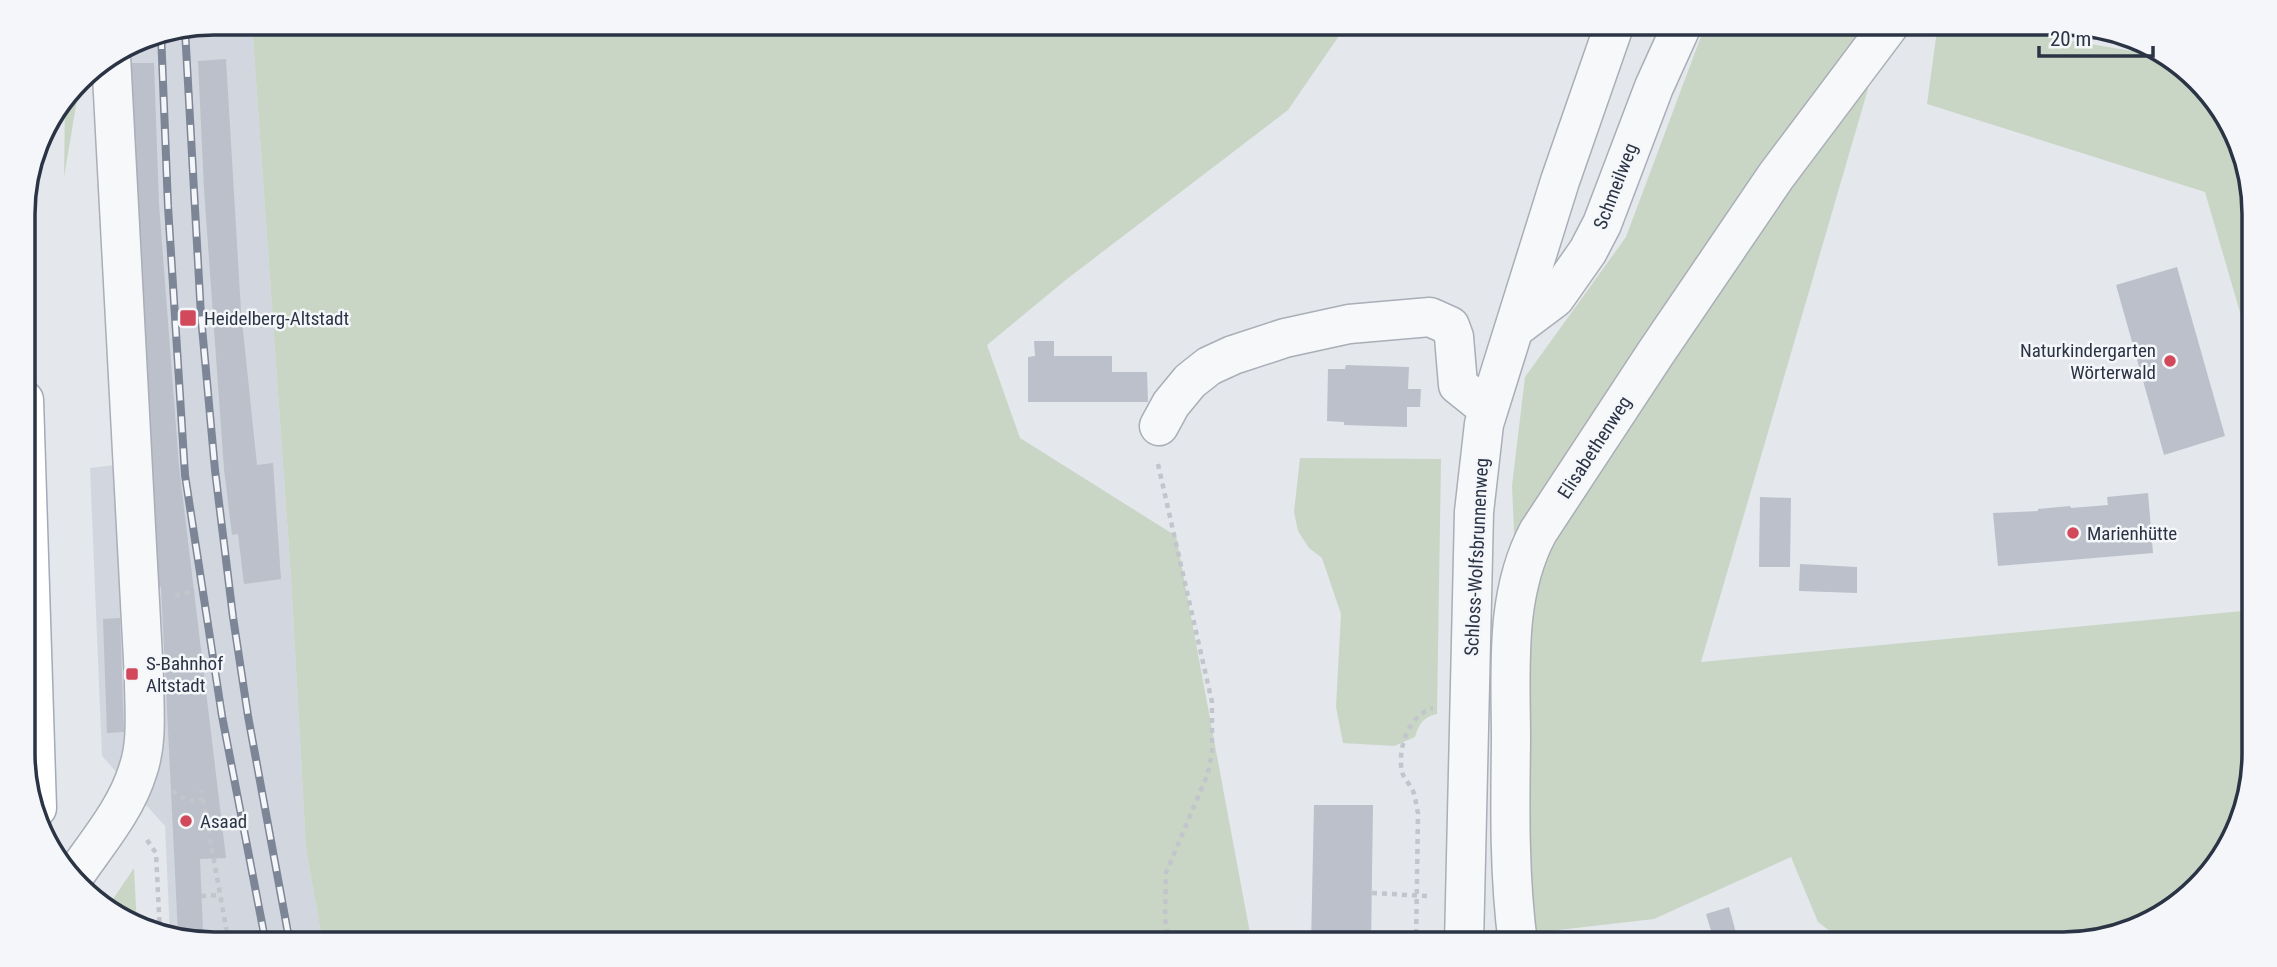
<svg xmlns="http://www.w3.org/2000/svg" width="2277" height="967" font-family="'Roboto Condensed',sans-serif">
<rect width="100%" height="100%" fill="#e4e7ec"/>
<!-- built -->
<polygon fill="#d2d6de" points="214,23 252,23 291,578 306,849 323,944 239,944 235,931 170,935 165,826 102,756 90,468 115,465 98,104 89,71 141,37"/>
<!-- green -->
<g fill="#c9d6c5">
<polygon points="252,23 1344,23 1343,30 1288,110 1067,279 987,345 1020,438 1176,536 1252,944 323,944 306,849 291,578"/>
<polygon points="1706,23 1869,23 1868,89 1701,662 2254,610 2254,753 2240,826 2169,912 2075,944 1847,944 1818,922 1791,857 1654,919 1532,933 1512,486 1525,377 1626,237"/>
<polygon points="1938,23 1964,23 2150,54 2151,49 2214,97 2253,189 2253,357 2205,192 1927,104"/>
<polygon points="89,70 78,94 64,177 65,101"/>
<path d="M1300 458 1441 459 1437 714C1423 717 1419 724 1415 737L1394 746 1343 743 1336 707 1341 614 1322 558 1309 548 1298 531 1294 512Z"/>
<polygon points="134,868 137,926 109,905"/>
</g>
<!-- building -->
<g fill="#bbc0ca">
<polygon points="226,59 241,311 257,465 273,463 281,579 244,584 238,534 232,535 224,469 204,189 198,61"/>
<polygon points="119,63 154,63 159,204 179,466 226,858 200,859 203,932 178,934 161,587 153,588"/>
<polygon points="2177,267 2225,436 2164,455 2116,285"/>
<polygon points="1034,341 1054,341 1054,356 1112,356 1112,372 1147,372 1148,402 1028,402 1028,357 1035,356"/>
<polygon points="1346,365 1409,367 1408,389 1421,389 1420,407 1407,407 1407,427 1344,425 1344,422 1327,421 1328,369 1345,369"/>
<polygon points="2148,493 2153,553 1998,566 1993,513 2038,511 2038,509 2070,506 2071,508 2108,505 2107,497"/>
<polygon points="1760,497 1791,498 1790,567 1759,567"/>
<polygon points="1800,564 1857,567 1857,593 1799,591"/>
<polygon points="120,618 124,732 107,733 103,619"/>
<polygon points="1314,805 1373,805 1371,944 1311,944"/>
<polygon points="1729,907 1739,944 1715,944 1706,914"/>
</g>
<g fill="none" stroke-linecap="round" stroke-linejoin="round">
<!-- minor casing -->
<g stroke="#a9aeb7" stroke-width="41">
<g id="minor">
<polyline points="1515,328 1555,298 1588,251 1602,224 1654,87 1683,23"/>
<polyline points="1159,426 1171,404 1190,381 1209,366 1233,355 1285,338 1349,324 1430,317 1450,326 1454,337 1458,385 1488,409"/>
<path d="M73 878C96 844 126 810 138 770 148 741 144 708 144 678L111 56"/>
<polyline points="1464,944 1474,512 1484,424 1560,181 1615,23"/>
<path d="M1518 944C1509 876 1510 809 1511 741 1511 671 1504 596 1538 532L1655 354 1776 176 1891 23"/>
</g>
</g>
<!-- major casing -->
<g stroke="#a3abb8" stroke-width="41">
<polyline id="major" points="24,400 37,808"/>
</g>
<!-- path -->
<g stroke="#c2c5cb" stroke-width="4.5" stroke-dasharray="5 5" stroke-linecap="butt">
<polyline points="1158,464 1212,702 1212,752 1208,773 1166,873 1165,918 1169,944"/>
<polyline points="175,595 195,591"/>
<polyline points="172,791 188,801 203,799 201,790"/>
<polyline points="203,799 229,944"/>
<polyline points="147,840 156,853 160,933"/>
<polyline points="1372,893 1427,896 1427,894"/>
<polyline points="201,896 221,895"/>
<path d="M1416 944 1418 813C1416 806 1416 798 1413 791 1410 784 1404 779 1402 772 1397 748 1409 715 1433 708"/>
</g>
<!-- minor -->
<use href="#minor" stroke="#f7f8fa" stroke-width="38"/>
<!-- major -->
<use href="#major" stroke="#fff" stroke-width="38"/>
<!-- rail casing -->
<g stroke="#7d8696" stroke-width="8">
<g id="rail">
<polyline points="185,29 201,316 215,470 233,617 248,716 290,944"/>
<polyline points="161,33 168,206 185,475 222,716 266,944"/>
</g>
</g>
<!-- rail -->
<use href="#rail" stroke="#f4f6f9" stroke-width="5" stroke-dasharray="16" stroke-linecap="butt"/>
</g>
<!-- markers -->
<g fill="#d1495b" stroke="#f4f6f9" stroke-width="2.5">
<rect x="179" y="309" width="18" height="18" rx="3.5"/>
<circle cx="2170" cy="361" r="7"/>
<circle cx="2073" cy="533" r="7"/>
<rect x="125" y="667" width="14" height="14" rx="3.5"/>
<circle cx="186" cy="821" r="7"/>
</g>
<g text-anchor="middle" stroke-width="5" stroke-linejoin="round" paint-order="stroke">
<!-- street labels -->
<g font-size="19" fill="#2b3445" stroke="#f4f6f9">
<text transform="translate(1615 186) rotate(-69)" y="7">Schmeilweg</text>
<text transform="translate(1594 447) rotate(-57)" y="7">Elisabethenweg</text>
<text transform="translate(1476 557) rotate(-87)" y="7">Schloss-Wolfsbrunnenweg</text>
</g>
<!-- poi labels -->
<g font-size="19" fill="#2b3445" stroke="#f4f6f9" text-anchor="start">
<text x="204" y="325">Heidelberg-Altstadt</text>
<text x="2156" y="357" text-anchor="end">Naturkindergarten<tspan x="2156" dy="22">Wörterwald</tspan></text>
<text x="2087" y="540">Marienhütte</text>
<text x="146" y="670">S-Bahnhof<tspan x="146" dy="22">Altstadt</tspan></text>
<text x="200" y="828">Asaad</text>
</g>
</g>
<!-- crop -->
<path d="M0 0H2277V967H0ZM214 35H2063A179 179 0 0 1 2242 214V753A179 179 0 0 1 2063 932H214A179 179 0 0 1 35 753V214A179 179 0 0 1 214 35Z" fill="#f4f6f9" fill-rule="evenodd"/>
<path fill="none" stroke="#2b3445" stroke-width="3.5" d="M214 35H2063A179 179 0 0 1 2242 214V753A179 179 0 0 1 2063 932H214A179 179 0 0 1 35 753V214A179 179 0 0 1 214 35Z"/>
<!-- scale -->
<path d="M2039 46v10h114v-10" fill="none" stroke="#2b3445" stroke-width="3.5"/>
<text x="2050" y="46" font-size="21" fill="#2b3445" stroke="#f4f6f9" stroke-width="5" paint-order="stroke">20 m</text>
</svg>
